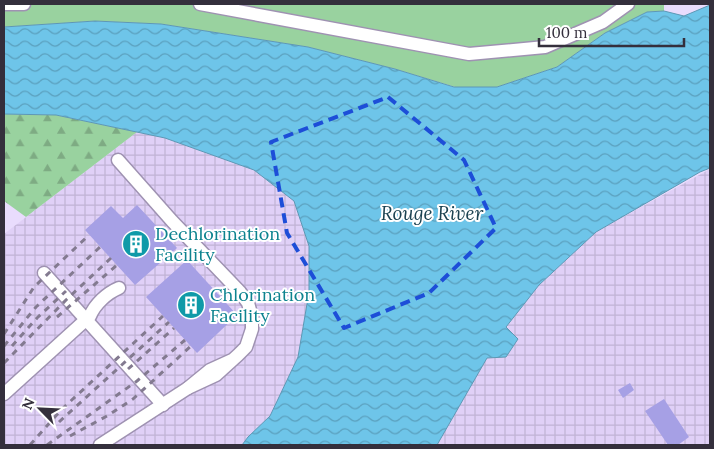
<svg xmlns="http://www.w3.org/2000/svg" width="714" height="449" font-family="Lora,serif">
<defs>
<pattern id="industrial-grid" width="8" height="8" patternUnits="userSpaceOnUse" patternTransform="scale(1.25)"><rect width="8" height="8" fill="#e0d0f7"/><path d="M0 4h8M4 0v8" fill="none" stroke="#c1b3d5"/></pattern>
<pattern id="forest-firs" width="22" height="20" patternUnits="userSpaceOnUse" patternTransform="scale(1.25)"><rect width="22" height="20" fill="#99d29f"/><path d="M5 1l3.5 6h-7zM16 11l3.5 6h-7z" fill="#7eab83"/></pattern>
<pattern id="water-waves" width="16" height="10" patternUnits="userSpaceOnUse" patternTransform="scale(1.25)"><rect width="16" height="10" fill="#6ec5e9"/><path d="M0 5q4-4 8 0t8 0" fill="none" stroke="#5ba0be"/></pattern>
</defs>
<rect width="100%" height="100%" fill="#e9dcfd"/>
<!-- industrial -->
<g fill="url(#industrial-grid)">
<polygon points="137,132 165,138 254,170 294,201 309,246 309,292 298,357 270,416 248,437 242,445 4,445 4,234"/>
<polygon points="710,169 710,445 437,445 487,358 506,357 518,339 506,327 539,285 596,232"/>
</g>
<!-- green -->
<polygon fill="#99d29f" points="4,4 664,4 664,11 647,12 605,33 557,67 497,87 455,87 395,69 308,47 161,24 95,21 4,27"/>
<!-- forest -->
<polygon fill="url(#forest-firs)" points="4,114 56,115 137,132 26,217 4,201"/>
<!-- water -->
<polygon fill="url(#water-waves)" stroke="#5d98b5" points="710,5 710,168 700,172 596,232 539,285 506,327 518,339 506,357 487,358 437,445 242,445 248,437 270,416 298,357 309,292 309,246 294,201 254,170 165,138 56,115 4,114 4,27 95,21 161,24 308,47 395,69 454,87 497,87 557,67 605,33 647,12 664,11 684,16"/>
<!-- building -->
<g fill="#a6a0e5">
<polygon points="137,205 177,248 135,285 85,230 111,206 123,218"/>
<polygon points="187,260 237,315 197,353 146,297"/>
<polygon points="630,383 634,390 623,398 618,390"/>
<polygon points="664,399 689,437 678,445 668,445 645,411"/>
</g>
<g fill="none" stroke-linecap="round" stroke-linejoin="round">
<!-- minor casing -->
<g stroke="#9f92b2" stroke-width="15">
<g id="minor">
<polyline points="4,4 24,4"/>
<polyline points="200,4 469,54 545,47 603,22 628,4"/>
<polyline points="118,160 172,221 240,292 248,303 252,317 252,329 246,347 238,355 216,375 188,388 210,370 232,360"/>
<polyline points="44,273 163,405"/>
<path d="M4 394 90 316C95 304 107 293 119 288"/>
<polyline points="100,445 188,388"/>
</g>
</g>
<!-- minor -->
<use href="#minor" stroke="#fff" stroke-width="12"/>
<!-- rail -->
<g stroke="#837a90" stroke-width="3" stroke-dasharray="6 6" stroke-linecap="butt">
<polyline points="57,317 117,265"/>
<polyline points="4,334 34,287 89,235"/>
<polyline points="4,346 36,307 100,247"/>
<polyline points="12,346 37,318 66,291"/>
<polyline points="4,363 66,300 111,258"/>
<polyline points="128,369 174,328"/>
<polyline points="59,422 169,322"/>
<polyline points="70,436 107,416 133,399 191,346"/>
<polyline points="30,445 62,409 163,316"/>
<polyline points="47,445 137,381 185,340"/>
</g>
</g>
<!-- marked area -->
<path fill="none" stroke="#1d4ed8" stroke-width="4" stroke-dasharray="10 6" stroke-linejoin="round" d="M388 97 464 160 496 228 429 293 344 328 287 233 271 142Z"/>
<!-- icons -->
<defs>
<g id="building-disc" transform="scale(1.4375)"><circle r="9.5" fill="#0f9aa8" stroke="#fff"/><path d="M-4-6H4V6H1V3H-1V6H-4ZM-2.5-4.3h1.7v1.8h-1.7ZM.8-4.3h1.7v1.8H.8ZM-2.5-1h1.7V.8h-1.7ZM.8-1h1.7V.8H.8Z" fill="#fff"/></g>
</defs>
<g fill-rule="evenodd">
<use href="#building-disc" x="136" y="244"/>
<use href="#building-disc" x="191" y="305"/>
</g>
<g text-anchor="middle" stroke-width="4" stroke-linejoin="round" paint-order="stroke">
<!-- culture labels -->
<g font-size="18" fill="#0d838f" stroke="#fff" text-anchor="start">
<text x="155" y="240">Dechlorination<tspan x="155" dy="21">Facility</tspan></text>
<text x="210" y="301">Chlorination<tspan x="210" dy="21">Facility</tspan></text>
</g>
<!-- water labels -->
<g font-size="19" font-style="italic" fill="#1b4251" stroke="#fff">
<text x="432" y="220">Rouge River</text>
</g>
</g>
<!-- border -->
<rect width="714" height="449" fill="none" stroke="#342f3c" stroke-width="10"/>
<!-- north arrow -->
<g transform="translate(40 409) rotate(294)" stroke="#ffffff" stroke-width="4" paint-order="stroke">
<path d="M0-4L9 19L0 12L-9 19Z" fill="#342f3c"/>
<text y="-8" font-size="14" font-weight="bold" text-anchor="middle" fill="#342f3c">N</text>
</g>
<!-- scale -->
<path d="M539 38v8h145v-8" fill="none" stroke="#342f3c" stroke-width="2.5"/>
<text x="546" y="38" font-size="15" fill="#342f3c" stroke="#ffffff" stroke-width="4" paint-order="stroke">100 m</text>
</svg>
